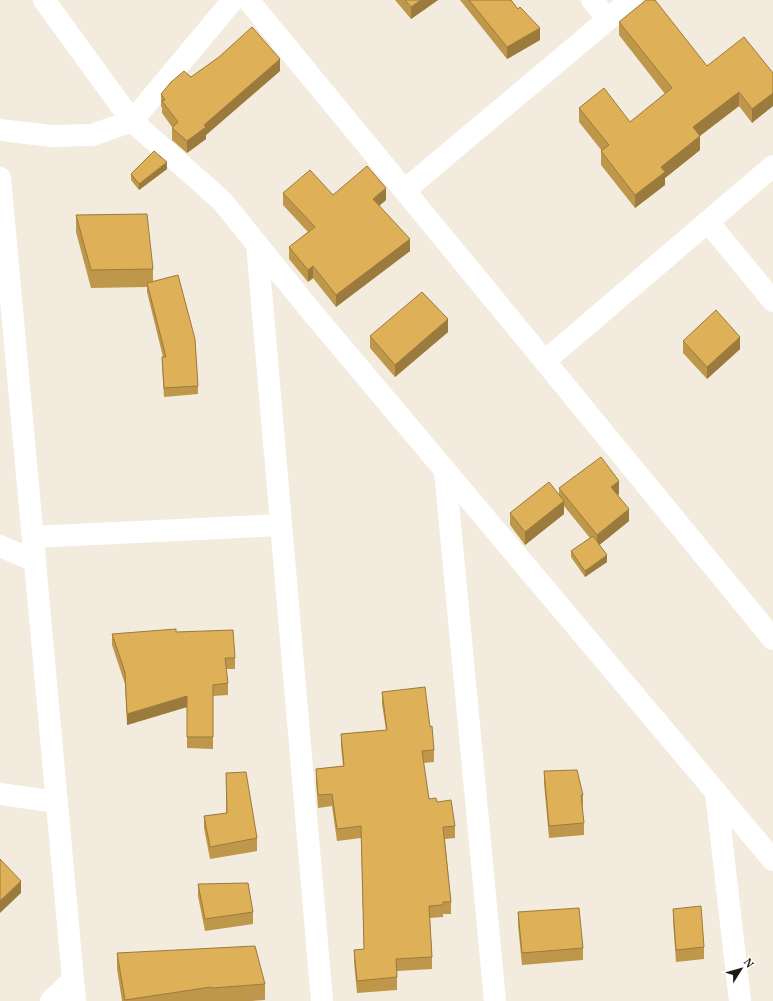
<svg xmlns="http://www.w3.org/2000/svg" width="773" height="1001" font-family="'PT Serif',serif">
<rect width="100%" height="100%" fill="#f3ebdd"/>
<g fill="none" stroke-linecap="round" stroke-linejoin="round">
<!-- minor -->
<g stroke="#fff" stroke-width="22">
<polyline points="44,0 132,121 222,201 311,311 773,860"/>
<polyline points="248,0 773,639"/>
<polyline points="592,0 608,19"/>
<polyline points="0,130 52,136 92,135 132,121 233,0"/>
<polyline points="0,178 75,1001"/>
<polyline points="405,190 631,0"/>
<polyline points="708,222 773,301"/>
<polyline points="257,244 322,1001"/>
<polyline points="545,361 773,166"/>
<polyline points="445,471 495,1001"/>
<polyline points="33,537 281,525"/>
<polyline points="0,546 35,561"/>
<polyline points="716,792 740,1001"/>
<polyline points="0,794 57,802"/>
<polyline points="51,1001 73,980"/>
</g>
</g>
<!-- wall -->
<g fill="#bf974b">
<polygon points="395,0 438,0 411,19"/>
<polygon points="460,0 511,0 540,40 507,59"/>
<polygon points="619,22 707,66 773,73 752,123 739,106 700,136 700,150 665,178 665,185 635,208 601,165 601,151 602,151 579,122 579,108 630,122 665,94 619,35"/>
<polygon points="280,71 206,135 206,139 187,153 172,140 172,127 162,113 162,108 161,106 161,94 191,77"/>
<polygon points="167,169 139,190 131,180 131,174"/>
<polygon points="283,193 333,195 386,200 379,206 410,251 336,307 313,278 308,282 289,259 289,247 308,232 283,205"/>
<polygon points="76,215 153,269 153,282 198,386 198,394 164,397 162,366 162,357 163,357 147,292 147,287 91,288 76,232"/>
<polygon points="448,332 395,377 370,348 370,336"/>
<polygon points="683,341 740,349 707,379 683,353"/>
<polygon points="559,488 619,494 618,495 629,521 599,545 607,562 585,577 571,557 571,551 590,538 564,506 564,514 525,545 510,525 510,513 559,495"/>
<polygon points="176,632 235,658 235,669 226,669 228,683 228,695 213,696 213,749 187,748 187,707 127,725 125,684 112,645 112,634"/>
<polygon points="382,692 430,727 434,750 434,762 423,763 429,799 437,802 455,826 455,838 445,839 451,902 451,914 443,914 443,917 430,918 432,957 432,969 397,971 397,990 357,993 354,962 354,950 364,949 361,838 337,841 332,806 318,808 316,781 316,769 343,766 341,746 341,734 386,730 382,704"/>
<polygon points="544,771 583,795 583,807 582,807 584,823 584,835 549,838 544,783"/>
<polygon points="226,773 257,838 257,851 210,859 204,828 204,816 226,813"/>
<polygon points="198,884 253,912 253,924 205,931 198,896"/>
<polygon points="673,909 704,947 704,959 676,962 673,921"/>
<polygon points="518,912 583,948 583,960 522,965 518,925"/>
<polygon points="117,953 265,984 265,1000 251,1001 122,1001 117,969"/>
</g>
<!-- shaded-wall -->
<g fill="#9b7b3d">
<polygon points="421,0 438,0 411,19 411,7"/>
<polygon points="540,28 540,40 507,59 507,47"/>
<polygon points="280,59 280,71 206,135 206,139 187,153 187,141 204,125"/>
<polygon points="739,92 739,106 693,141 693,127"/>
<polygon points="773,93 773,106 752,123 752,109"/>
<polygon points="700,136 700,150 665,178 665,185 635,208 635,195 661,167"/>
<polygon points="167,162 167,169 139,190 139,184"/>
<polygon points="386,188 386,200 373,211 373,199"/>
<polygon points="410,239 410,251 336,307 336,295"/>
<polygon points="313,266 313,278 308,282 308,270"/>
<polygon points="448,319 448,332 395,377 395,365"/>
<polygon points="740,337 740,349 707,379 707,367"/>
<polygon points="619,481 619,494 611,499 611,487"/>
<polygon points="564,501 564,514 525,545 525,532"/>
<polygon points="629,509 629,521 597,547 597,535"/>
<polygon points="607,555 607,562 585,577 585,571"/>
<polygon points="187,696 187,707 127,725 127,714"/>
<polygon points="21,881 21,893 0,913 0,901"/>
</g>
<!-- building -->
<g fill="#deb057" stroke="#9b7b3d">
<polygon points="405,0 421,0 411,7"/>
<polygon points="469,0 511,0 518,9 520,7 540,28 507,47"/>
<polygon points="646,0 655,0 707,66 744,37 773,73 773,93 752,109 739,92 693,127 700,136 661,167 665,172 635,195 601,151 609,145 579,108 604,88 630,122 672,88 619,22"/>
<polygon points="252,27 280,59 204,125 206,127 187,141 172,128 178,122 162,101 165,100 161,94 171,82 184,71 191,77 219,57"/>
<polygon points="154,151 167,162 139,184 131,174"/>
<polygon points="367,166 386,188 373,199 410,239 336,295 313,266 308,270 289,247 315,227 283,193 310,170 333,195"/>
<polygon points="147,214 153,269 91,270 76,215"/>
<polygon points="178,275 195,339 198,386 164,388 162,357 166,357 147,283"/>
<polygon points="422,292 448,319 395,365 370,336"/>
<polygon points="716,310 740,337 707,367 683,341"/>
<polygon points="601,457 619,481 611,487 629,509 597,535 559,488"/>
<polygon points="549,482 564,501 525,532 510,513"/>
<polygon points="593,536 607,555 585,571 571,551"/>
<polygon points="176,629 176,632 233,630 235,658 225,658 228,683 213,685 213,737 187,737 187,696 127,714 125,672 112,634"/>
<polygon points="425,687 430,727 432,726 434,750 422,751 429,799 436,798 437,802 451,800 455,826 443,827 451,902 443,902 443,905 429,906 432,957 396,959 397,977 357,981 354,950 364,949 361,826 337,829 332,794 318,795 316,769 344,766 341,734 387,730 382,692"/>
<polygon points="577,770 583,795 581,795 584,823 549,826 544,771"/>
<polygon points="246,772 257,838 210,847 204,816 227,813 226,773"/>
<polygon points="0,859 21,881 0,901"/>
<polygon points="248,883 253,912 205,919 198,884"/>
<polygon points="701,906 704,947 676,950 673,909"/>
<polygon points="579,908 583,948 522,953 518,912"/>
<polygon points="255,946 265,984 212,988 211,987 125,1000 117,953"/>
</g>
<!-- north arrow -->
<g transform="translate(741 969) rotate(53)" stroke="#ffffff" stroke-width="3" paint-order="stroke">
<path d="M0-3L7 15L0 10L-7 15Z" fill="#1d1b15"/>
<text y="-6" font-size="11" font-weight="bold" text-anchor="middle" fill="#1d1b15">N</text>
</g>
</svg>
